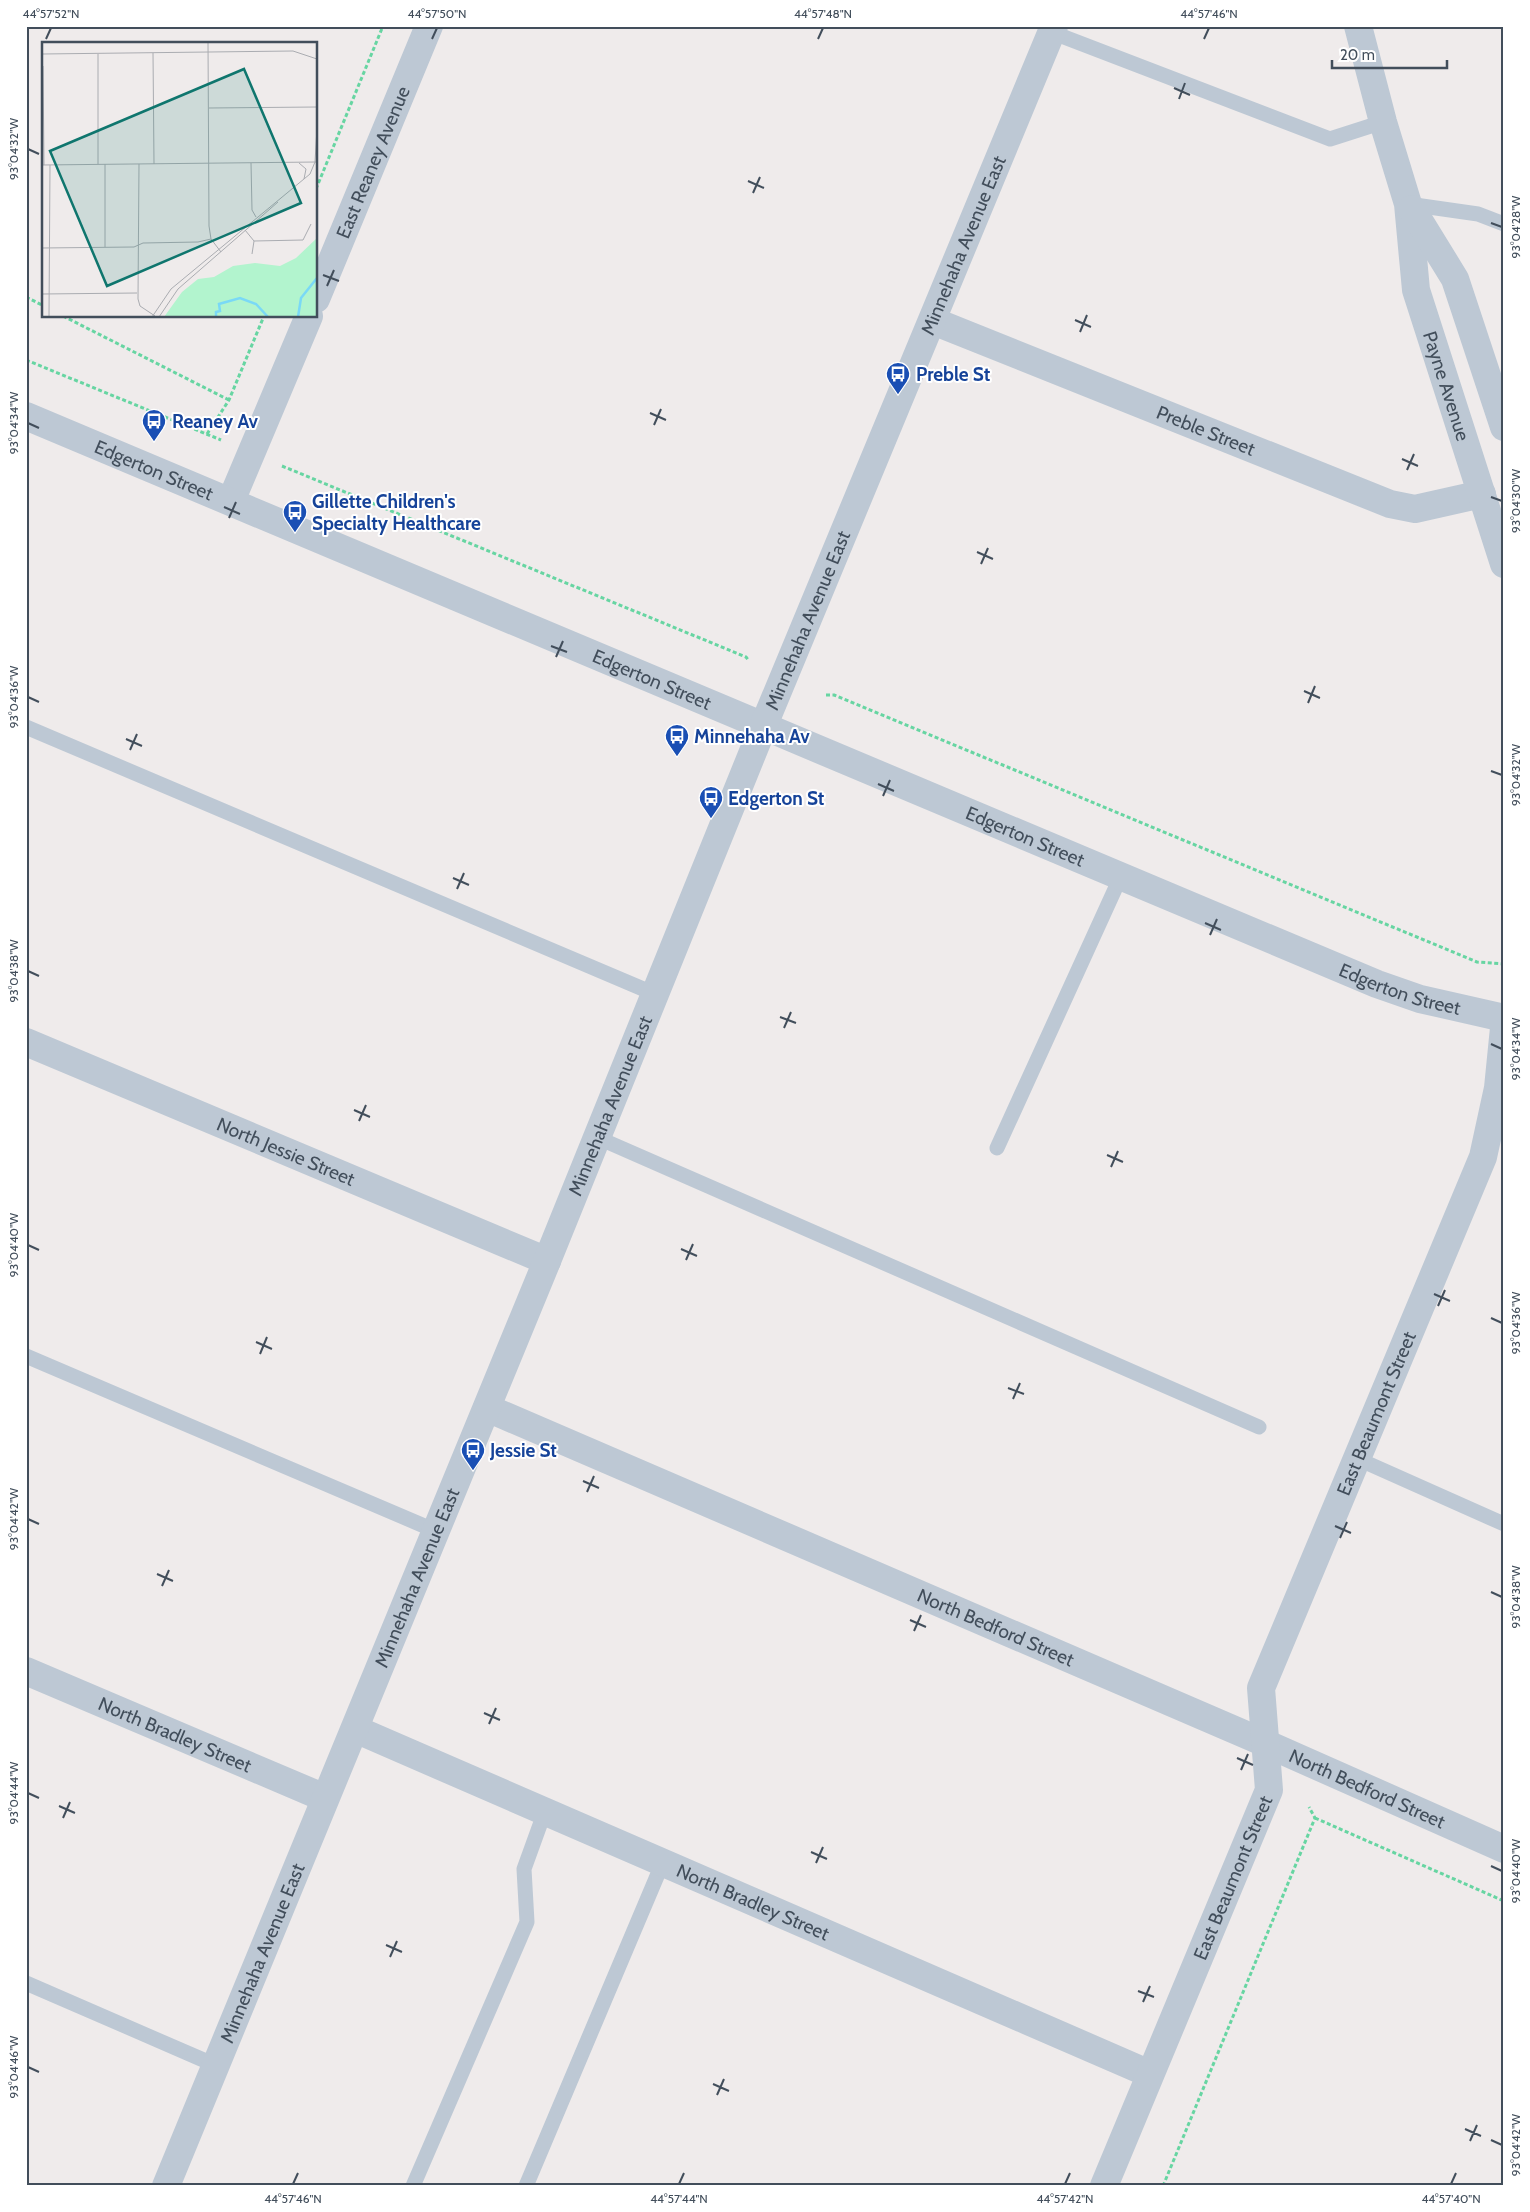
<svg xmlns="http://www.w3.org/2000/svg" width="1530" height="2212" font-family="Cabin,sans-serif">
<rect width="100%" height="100%" fill="#efebeb"/>
<g fill="none" stroke-linecap="round" stroke-linejoin="round">
<!-- path -->
<g stroke="#67d5a2" stroke-width="3" stroke-dasharray="4 2.5" stroke-linecap="butt">
<polyline points="316,189 383,26"/>
<polyline points="26,297 44,306"/>
<polyline points="63,316 229,400"/>
<polyline points="26,360 221,440"/>
<polyline points="207,434 229,400 264,316"/>
<polyline points="282,466 746,657 749,661"/>
<polyline points="826,695 834,695 1477,962 1504,964"/>
<polyline points="1315,1818 1504,1901"/>
<polyline points="1163,2186 1315,1818 1309,1807"/>
</g>
<!-- service -->
<g stroke="#bdc8d4" stroke-width="15">
<polyline points="1051,32 1330,139 1383,122"/>
<polyline points="1408,204 1478,214 1504,224"/>
<polyline points="26,727 655,994"/>
<polyline points="596,1137 1259,1427"/>
<polyline points="997,1148 1121,876"/>
<polyline points="26,1356 436,1531"/>
<polyline points="1358,1459 1504,1524"/>
<polyline points="26,1983 215,2065"/>
<polyline points="413,2186 527,1922 524,1869 545,1811"/>
<polyline points="526,2186 663,1862"/>
</g>
<!-- minor -->
<g stroke="#bdc8d4" stroke-width="28">
<path id="s1" d="M316 299 429 26"/>
<path id="s2" d="M933 321 1390 504 1415 509 1482 494"/>
<polyline points="231,501 309,316"/>
<path id="s3" d="M26 1042 547 1261"/>
<path id="s4" d="M487 1408 1265 1743 1504 1849"/>
<path id="s5" d="M26 1671 325 1798"/>
<path id="s6" d="M355 1729 1150 2074"/>
<path id="s7" d="M1104 2186 1269 1790 1261 1688 1483 1157 1498 1088 1504 1028"/>
</g>
<!-- tertiary -->
<g stroke="#bdc8d4" stroke-width="28">
<path id="s8" d="M1358 26 1383 122 1408 204 1416 290 1504 564"/>
<polyline points="1412,209 1455,279 1504,427"/>
<path id="s9" d="M26 416 1377 984 1420 999 1504 1018"/>
<path id="s10" d="M166 2186 547 1261 763 727 1054 26"/>
</g>
</g>
<!-- ticks -->
<path fill="none" stroke="#424e5b" stroke-width="2" d="M46 39 51 28M432 39 437 28M818 39 823 28M1204 39 1209 28M1174 88 1190 95M1179 99 1185 83M28 149 39 154M748 181 764 188M753 193 760 177M1491 223 1502 227M323 275 339 281M327 286 334 270M1075 320 1091 327M1080 332 1087 315M650 413 666 420M28 423 39 428M654 425 661 409M1402 459 1418 466M1407 470 1414 454M1491 497 1502 501M224 507 240 514M229 518 236 502M977 552 993 559M981 564 988 548M551 646 567 652M556 657 563 641M1304 691 1320 698M28 697 39 702M1308 703 1315 686M126 739 142 746M130 750 137 734M1491 771 1502 775M878 784 894 791M883 796 890 780M453 878 469 885M457 889 464 873M1205 923 1221 930M1210 935 1217 919M28 971 39 976M780 1017 796 1023M784 1028 791 1012M1491 1044 1502 1049M354 1110 370 1117M359 1121 366 1105M1107 1155 1123 1162M1111 1167 1118 1151M28 1245 39 1250M681 1249 697 1256M686 1260 693 1244M1434 1294 1450 1301M1438 1306 1445 1290M1491 1318 1502 1323M256 1342 272 1349M260 1354 267 1337M1008 1388 1024 1394M1013 1399 1020 1383M583 1481 599 1488M587 1492 594 1476M28 1519 39 1524M1335 1526 1351 1533M1340 1538 1347 1522M157 1574 173 1581M162 1586 169 1570M1491 1592 1502 1597M910 1620 926 1627M914 1631 921 1615M484 1713 500 1720M489 1724 496 1708M1237 1758 1253 1765M1241 1770 1248 1754M28 1793 39 1798M59 1806 75 1813M63 1818 70 1802M811 1852 827 1859M816 1863 823 1847M1491 1866 1502 1871M386 1945 402 1952M390 1957 397 1941M1138 1991 1154 1997M1143 2002 1150 1986M28 2067 39 2072M713 2084 729 2091M717 2095 724 2079M1465 2129 1481 2136M1491 2140 1502 2145M1470 2141 1477 2125M293 2184 298 2173M679 2184 684 2173M1065 2184 1070 2173M1451 2184 1456 2173"/>
<!-- icons -->
<defs>
<g id="bus-pin" transform="scale(1.25)"><path d="M0 17L-7.5 6A9.5 9.5 0 1 1 7.5 6Z" fill="#1a4fb4" stroke="#fff"/><path d="M-5-6H5V4H4V6H2V4H-2V6H-4V4H-5ZM-3.5-4V0h7V-4ZM-3.5 1.2v1.5H-2V1.2ZM2 1.2v1.5H3.5V1.2Z" fill="#fff"/></g>
</defs>
<g fill-rule="evenodd">
<use href="#bus-pin" x="898" y="374"/>
<use href="#bus-pin" x="154" y="421"/>
<use href="#bus-pin" x="295" y="512"/>
<use href="#bus-pin" x="677" y="736"/>
<use href="#bus-pin" x="711" y="798"/>
<use href="#bus-pin" x="473" y="1450"/>
</g>
<g text-anchor="middle" stroke-width="4" stroke-linejoin="round" paint-order="stroke">
<!-- street labels -->
<g font-size="19" fill="#424e5b" stroke="#fff">
<text dy="7" stroke="none"><textPath href="#s1" startOffset="148">East Reaney Avenue</textPath></text>
<text dy="7" stroke="none"><textPath href="#s10" startOffset="2098">Minnehaha Avenue East</textPath></text>
<text dy="7" stroke="none"><textPath href="#s8" startOffset="372">Payne Avenue</textPath></text>
<text dy="7" stroke="none"><textPath href="#s2" startOffset="294">Preble Street</textPath></text>
<text dy="7" stroke="none"><textPath href="#s9" startOffset="139">Edgerton Street</textPath></text>
<text dy="7" stroke="none"><textPath href="#s10" startOffset="1692">Minnehaha Avenue East</textPath></text>
<text dy="7" stroke="none"><textPath href="#s9" startOffset="679">Edgerton Street</textPath></text>
<text dy="7" stroke="none"><textPath href="#s9" startOffset="1084">Edgerton Street</textPath></text>
<text dy="7" stroke="none"><textPath href="#s9" startOffset="1489">Edgerton Street</textPath></text>
<text dy="7" stroke="none"><textPath href="#s10" startOffset="1168">Minnehaha Avenue East</textPath></text>
<text dy="7" stroke="none"><textPath href="#s3" startOffset="282">North Jessie Street</textPath></text>
<text dy="7" stroke="none"><textPath href="#s7" startOffset="829">East Beaumont Street</textPath></text>
<text dy="7" stroke="none"><textPath href="#s10" startOffset="658">Minnehaha Avenue East</textPath></text>
<text dy="7" stroke="none"><textPath href="#s4" startOffset="554">North Bedford Street</textPath></text>
<text dy="7" stroke="none"><textPath href="#s5" startOffset="162">North Bradley Street</textPath></text>
<text dy="7" stroke="none"><textPath href="#s4" startOffset="959">North Bedford Street</textPath></text>
<text dy="7" stroke="none"><textPath href="#s7" startOffset="334">East Beaumont Street</textPath></text>
<text dy="7" stroke="none"><textPath href="#s6" startOffset="434">North Bradley Street</textPath></text>
<text dy="7" stroke="none"><textPath href="#s10" startOffset="252">Minnehaha Avenue East</textPath></text>
</g>
<!-- transit labels -->
<g font-size="19" font-weight="bold" fill="#164399" stroke="#fff" text-anchor="start">
<text x="916" y="381">Preble St</text>
<text x="172" y="428">Reaney Av</text>
<text x="312" y="508">Gillette Children's<tspan x="312" dy="22">Specialty Healthcare</tspan></text>
<text x="694" y="743">Minnehaha Av</text>
<text x="728" y="805">Edgerton St</text>
<text x="490" y="1457">Jessie St</text>
</g>
</g>
<!-- overview -->
<g transform="translate(42 42)">
<rect width="275" height="275" fill="#efebeb"/>
<path d="M275 196V275H122L140 250 156 237 172 235 191 224 213 221 238 224 254 216Z" fill="#b2f4ce"/>
<path fill="none" stroke="#7ad9f6" stroke-width="2.5" d="M174 275V270L178 269 177 262 198 256 214 262 226 275M256 275 259 256 275 236"/>
<path fill="none" stroke="#aaacb1" stroke-width="1" d="M166 0 167 184 169 197 179 210M111 11 112 122M0 12 251 9 275 17M56 12V122M1 24 2 123M167 66 275 65M209 121 210 168 214 175M257 121 264 127 262 137M97 122 96 257 98 264 113 274M0 123 275 120M203 188 212 199 210 212M212 199 261 198 269 182M63 205V122M0 206 92 205 101 201 156 200 169 197M0 252 95 251M7 275 8 123M110 275 129 247 268 132 273 120 275 86M117 275 136 247 236 160"/>
<path fill="#0f766e" fill-opacity="0.15" stroke="#0f766e" stroke-width="2.5" d="M202 27 259 161 65 244 8 109Z"/>
<rect width="275" height="275" fill="none" stroke="#424e5b" stroke-width="2.5"/>
</g>
<!-- border -->
<rect width="1530" height="2212" fill="none" stroke="#ffffff" stroke-width="55"/>
<!-- scale -->
<path d="M1332 60v8h115v-8" fill="none" stroke="#424e5b" stroke-width="2.5"/>
<text x="1340" y="60" font-size="15" fill="#424e5b" stroke="#ffffff" stroke-width="4" paint-order="stroke">20 m</text>
<rect x="28" y="28" width="1474" height="2156" fill="none" stroke="#424e5b" stroke-width="2"/>
<g font-size="12" text-anchor="middle" fill="#424e5b">
<text x="51" y="18">44°57'52"N</text>
<text x="437" y="18">44°57'50"N</text>
<text x="823" y="18">44°57'48"N</text>
<text x="1209" y="18">44°57'46"N</text>
<text transform="translate(14 149) rotate(-90)" y="4">93°04'32"W</text>
<text transform="translate(1516 227) rotate(-90)" y="4">93°04'28"W</text>
<text transform="translate(14 423) rotate(-90)" y="4">93°04'34"W</text>
<text transform="translate(1516 501) rotate(-90)" y="4">93°04'30"W</text>
<text transform="translate(14 697) rotate(-90)" y="4">93°04'36"W</text>
<text transform="translate(1516 775) rotate(-90)" y="4">93°04'32"W</text>
<text transform="translate(14 971) rotate(-90)" y="4">93°04'38"W</text>
<text transform="translate(1516 1049) rotate(-90)" y="4">93°04'34"W</text>
<text transform="translate(14 1245) rotate(-90)" y="4">93°04'40"W</text>
<text transform="translate(1516 1323) rotate(-90)" y="4">93°04'36"W</text>
<text transform="translate(14 1519) rotate(-90)" y="4">93°04'42"W</text>
<text transform="translate(1516 1597) rotate(-90)" y="4">93°04'38"W</text>
<text transform="translate(14 1793) rotate(-90)" y="4">93°04'44"W</text>
<text transform="translate(1516 1871) rotate(-90)" y="4">93°04'40"W</text>
<text transform="translate(14 2067) rotate(-90)" y="4">93°04'46"W</text>
<text transform="translate(1516 2145) rotate(-90)" y="4">93°04'42"W</text>
<text x="293" y="2203">44°57'46"N</text>
<text x="679" y="2203">44°57'44"N</text>
<text x="1065" y="2203">44°57'42"N</text>
<text x="1451" y="2203">44°57'40"N</text>
</g>
</svg>
